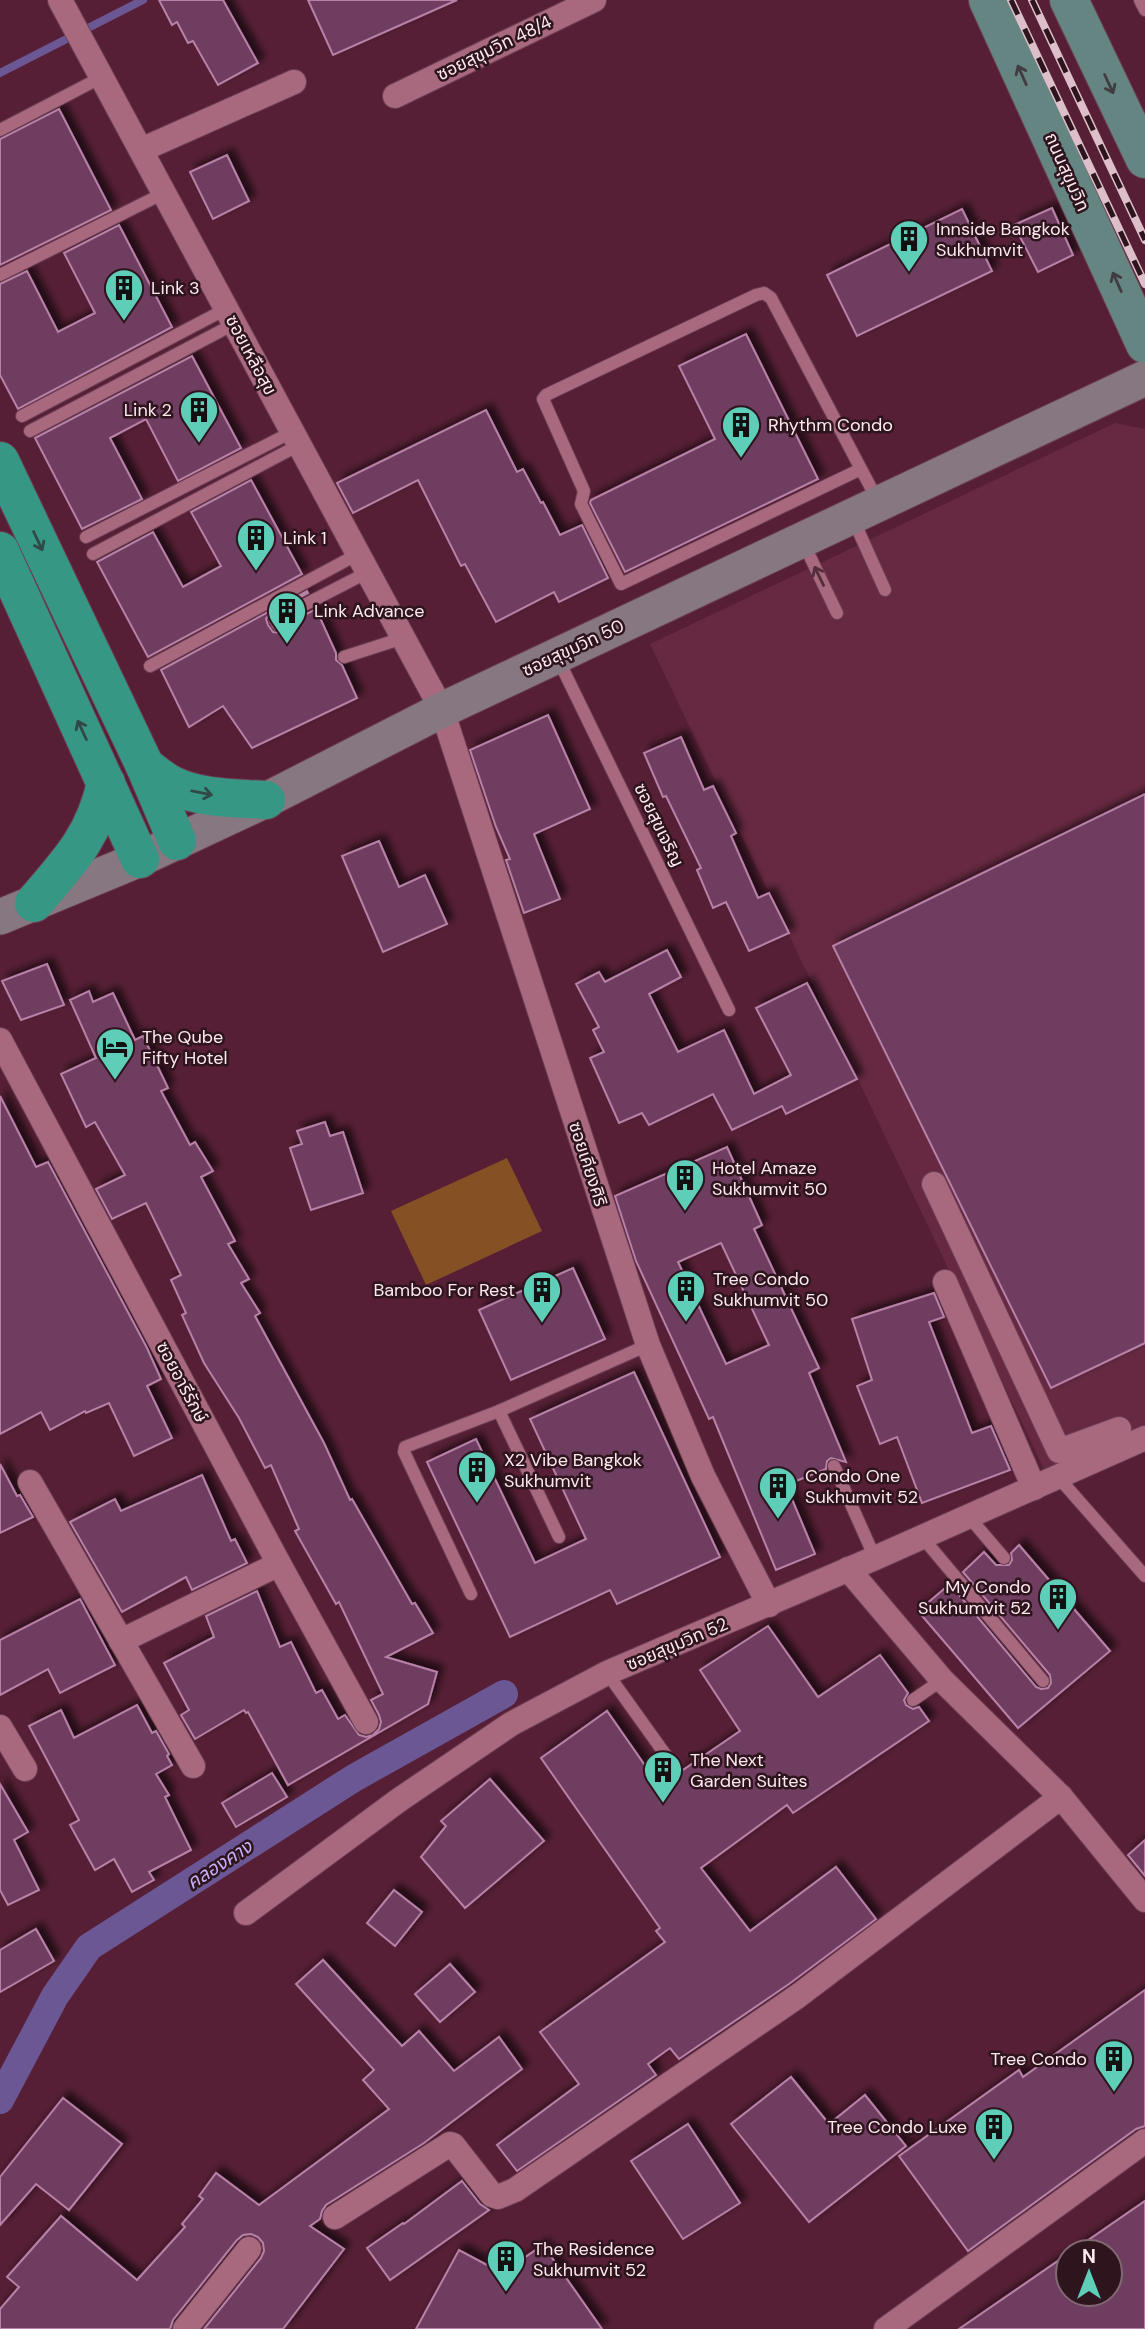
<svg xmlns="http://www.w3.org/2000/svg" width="1145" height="2329" font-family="'DM Sans','Noto Sans Thai',sans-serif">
<defs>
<filter id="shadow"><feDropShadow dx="6" dy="-6" stdDeviation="3.5" flood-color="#0009"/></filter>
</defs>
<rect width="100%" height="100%" fill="#561f35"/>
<!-- built -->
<polygon fill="#662941" points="1115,423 1145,429 1145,1426 1044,1469 650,644"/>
<!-- green -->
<polygon fill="#855124" points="507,1158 542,1231 426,1285 391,1211"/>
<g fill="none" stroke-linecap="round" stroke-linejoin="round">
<!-- stream -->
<polyline stroke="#6c5795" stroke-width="8" points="0,73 143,0"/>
<!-- canal -->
<polyline stroke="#6c5795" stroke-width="28" points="0,2100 55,1996 89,1947 354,1778 504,1694"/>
</g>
<!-- building -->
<g fill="#6e3d61" stroke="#b881a7" stroke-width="2" fill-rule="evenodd" filter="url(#shadow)">
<polygon points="159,0 223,0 258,63 218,85 193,41 188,43 177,22 172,25"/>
<polygon points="308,0 457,0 333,55"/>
<polygon points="59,109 111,210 0,265 0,139"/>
<polygon points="227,155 249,201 213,219 190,172"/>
<polygon points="1052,208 1073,255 1038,272 1014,225"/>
<polygon points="962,209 992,271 857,336 827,275"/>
<polygon points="119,225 172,327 18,409 0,375 0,284 27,271 58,332 95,313 64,253"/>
<polygon points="746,334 818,479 625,572 590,503 591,500 715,439 679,366"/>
<polygon points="192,356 241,448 178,481 146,419 110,438 142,499 82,529 35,438"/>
<polygon points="486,410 517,472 523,469 541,503 543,502 560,535 582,525 608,578 559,602 554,592 496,622 465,564 461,566 418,480 353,513 337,483"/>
<polygon points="251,480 302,574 148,657 97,562 153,532 183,587 221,566 191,512"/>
<polygon points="307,591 308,593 270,613 266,619 268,625 273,632 282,633 287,624 316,609 336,653 336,660 342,665 357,698 252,748 223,706 189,727 161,670"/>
<polygon points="548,715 590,809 534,834 560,899 524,913 506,860 510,859 496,827 470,750"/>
<polygon points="681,737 704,790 713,786 736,833 731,836 758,898 769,893 789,933 749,951 726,902 713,908 697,870 701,868 666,796 663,797 644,753"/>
<polygon points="1145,794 1145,1343 1051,1388 833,946"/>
<polygon points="379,841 399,887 425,875 447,924 383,952 342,856"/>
<polygon points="667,950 681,977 649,994 678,1052 724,1030 754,1094 791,1075 756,1008 807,983 857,1079 786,1114 782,1106 732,1130 713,1094 649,1125 642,1113 619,1123 590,1058 604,1052 593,1030 599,1027 576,984 599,972 605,982"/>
<polygon points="47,964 64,1005 21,1020 2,981"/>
<polygon points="89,991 93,1002 113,993 135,1040 143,1036 168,1088 161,1091 190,1145 195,1142 213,1171 201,1177 235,1241 228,1244 249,1279 241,1283 260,1313 255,1316 324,1443 350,1500 352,1499 412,1604 415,1603 433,1633 386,1657 437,1672 428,1704 288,1785 248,1712 246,1713 244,1710 195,1739 181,1715 189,1710 164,1663 214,1637 206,1616 257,1591 280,1647 291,1642 316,1693 322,1690 338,1719 345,1715 359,1735 366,1737 373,1735 379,1729 381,1722 379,1715 371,1700 383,1694 339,1602 336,1604 295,1531 299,1529 271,1465 265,1468 239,1418 204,1363 182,1315 186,1313 171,1280 181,1275 146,1203 112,1219 96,1189 125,1175 95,1122 86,1127 61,1074 96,1058 70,1000"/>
<polygon points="0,1096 36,1167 48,1162 147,1348 161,1379 147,1386 172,1438 134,1456 109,1403 86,1413 85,1411 50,1430 41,1412 0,1434"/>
<polygon points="325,1122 330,1136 343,1132 363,1193 311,1210 290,1148 302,1144 297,1131"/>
<path d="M727 1147 762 1225 754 1229 819 1368 809 1373 846 1462 831 1458 827 1461 826 1469 786 1485 815 1554 776 1570 713 1417 709 1419 636 1261 615 1196ZM721 1243 769 1345 726 1364 678 1262Z"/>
<polygon points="573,1268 605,1339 511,1380 479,1310"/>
<polygon points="934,1293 944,1317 929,1322 972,1433 991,1426 1010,1470 922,1503 897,1437 880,1444 857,1386 872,1380 852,1319"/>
<polygon points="634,1372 720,1557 617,1604 610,1590 510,1637 427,1462 476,1439 535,1563 586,1539 530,1419"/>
<polygon points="0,1464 17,1496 20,1495 33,1517 0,1533"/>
<polygon points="202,1475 231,1541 235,1539 247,1563 192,1590 186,1577 122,1612 70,1522 115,1499 121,1511"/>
<polygon points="1019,1545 1110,1651 1018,1728 918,1611 950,1584 1036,1687 1041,1689 1048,1688 1051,1683 1050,1675 963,1572 984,1552 996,1565 1009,1565 1012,1560 1011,1553"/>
<polygon points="80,1599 115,1665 60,1693 48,1669 0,1695 0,1640"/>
<polygon points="768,1626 818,1697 880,1655 908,1693 904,1700 906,1705 913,1709 919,1707 929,1721 793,1813 787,1805 701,1868 750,1931 836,1867 876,1919 789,1984 679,2059 670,2048 648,2064 656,2075 517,2171 497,2145 579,2084 540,2032 665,1942 656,1931 660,1928 541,1758 607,1711 660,1787 679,1775 683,1770 740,1731 700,1670"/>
<polygon points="137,1705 152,1733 156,1731 169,1754 167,1756 172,1765 156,1774 169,1795 165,1797 191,1850 149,1872 154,1880 132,1892 114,1859 95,1870 70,1825 79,1820 29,1726 61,1710 74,1738"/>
<polygon points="272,1773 287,1797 236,1827 222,1803"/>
<polygon points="490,1779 544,1841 465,1908 421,1857 446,1826 441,1821"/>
<polygon points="0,1784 28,1832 14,1840 39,1890 8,1905 0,1890"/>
<polygon points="1145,1840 1145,1876 1128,1855"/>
<polygon points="394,1890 422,1912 395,1946 367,1923"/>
<polygon points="36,1929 54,1961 0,1992 0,1950"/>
<polygon points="323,1960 402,2046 419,2031 454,2071 499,2037 522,2069 424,2143 326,2205 322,2211 320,2219 310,2226 344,2249 283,2329 204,2329 261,2258 264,2251 263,2243 258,2237 251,2234 243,2235 237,2240 173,2320 170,2329 0,2329 0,2309 19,2287 7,2277 61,2216 137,2280 185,2227 182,2224 203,2199 199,2196 216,2173 259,2205 389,2109 363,2080 374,2070 296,1984"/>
<polygon points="450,1964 475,1992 440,2022 415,1994"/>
<polygon points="1145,1990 1145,2126 1136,2129 968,2251 899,2156 1019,2070 1023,2077"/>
<polygon points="791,2077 829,2124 865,2095 906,2146 809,2222 731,2124"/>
<polygon points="63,2098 122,2144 69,2210 36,2184 0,2225 0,2177"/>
<polygon points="688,2124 740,2203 683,2239 631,2161"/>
<polygon points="462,2181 480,2204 489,2210 390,2280 367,2248 403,2223 404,2224"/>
<polygon points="1145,2201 1145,2329 959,2329 1068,2254 1068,2294 1110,2294 1110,2252 1071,2252"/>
<polygon points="543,2245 602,2329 416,2329 459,2250 502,2273"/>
</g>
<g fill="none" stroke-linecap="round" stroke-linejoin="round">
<!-- lane casing -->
<g stroke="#6c3f53" stroke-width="14">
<g id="lane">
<polyline points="1140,0 1145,10"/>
<polyline points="0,130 102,77"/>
<polyline points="0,275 164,193"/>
<polyline points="22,416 226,309"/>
<polyline points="30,431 234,324"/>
<polyline points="861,469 771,298 764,293 756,295 546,395 543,399 584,491 581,504 621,584 861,469 879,503"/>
<polyline points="853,519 885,590"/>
<polyline points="86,537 292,432"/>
<polyline points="802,540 837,613"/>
<polyline points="93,554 299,445"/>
<polyline points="278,625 275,620 368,572"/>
<polyline points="344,657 403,638"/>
<polyline points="557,657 729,1010"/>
<polyline points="150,666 358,554"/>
<polyline points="499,1411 559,1537"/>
<polyline points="834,1466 875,1558"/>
<polyline points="1058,1477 1145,1576"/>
<polyline points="969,1517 1004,1558"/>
<polyline points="922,1537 1043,1681"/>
<polyline points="471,1594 404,1452 405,1447 499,1411 648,1345"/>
<polyline points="607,1673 675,1768"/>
<polyline points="913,1700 942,1680"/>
</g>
</g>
<!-- street casing -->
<g stroke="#6c3f53" stroke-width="26">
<g id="street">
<polyline points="60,0 442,710 648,1345 703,1476 769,1605"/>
<polyline points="395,96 594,0"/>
<polyline points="141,150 294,82"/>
<polyline points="0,1040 279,1564 366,1722"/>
<polyline points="934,1184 1059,1451 1119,1429"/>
<polyline points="945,1282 1034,1488"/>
<polyline points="30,1482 193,1766"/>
<polyline points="848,1569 942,1680 1061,1797 1145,1900"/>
<polyline points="121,1641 279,1564"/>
<polyline points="0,1727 25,1769"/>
<polyline points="246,1913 399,1800 511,1724 607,1673 875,1558 1145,1438"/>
<polyline points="335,2217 450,2144 453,2145 492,2195 498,2197 515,2190 798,1996 1061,1797"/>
<polyline points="185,2329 249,2249"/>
<polyline points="886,2329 1145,2141"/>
</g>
</g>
<!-- secondary casing -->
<g stroke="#6c3f53" stroke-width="37">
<polyline id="secondary" points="0,917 140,859 266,800 442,710 1145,378"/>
</g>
<!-- primary casing -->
<g stroke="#6c3f53" stroke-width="40">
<g id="primary">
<polyline points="988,0 1145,344"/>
<polyline points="1069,0 1145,159"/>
</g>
</g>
<!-- highway casing -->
<g stroke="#6c3f53" stroke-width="40">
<g id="highway">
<polyline points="0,461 145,766 177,841"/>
<polyline points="0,551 140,859"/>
<path d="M145 766C153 772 162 780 172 785 200 799 236 798 266 800"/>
<path d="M34 903C69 862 94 837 106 783"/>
</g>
</g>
<!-- lane -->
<use href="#lane" stroke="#a8697e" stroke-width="12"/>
<!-- street -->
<use href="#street" stroke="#a8697e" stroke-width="24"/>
<!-- secondary -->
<use href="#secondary" stroke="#867780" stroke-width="35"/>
<!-- primary -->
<use href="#primary" stroke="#648582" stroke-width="38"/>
<!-- highway -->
<use href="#highway" stroke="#379785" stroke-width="38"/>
<!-- rail casing -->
<g stroke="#dcbfc8" stroke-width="8">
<g id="rail">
<polyline points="1011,0 1145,284"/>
<polyline points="1032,0 1145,240"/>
</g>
</g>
<!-- rail -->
<use href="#rail" stroke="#2d141d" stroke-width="5" stroke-dasharray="16" stroke-linecap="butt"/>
</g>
<!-- one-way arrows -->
<defs><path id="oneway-shaft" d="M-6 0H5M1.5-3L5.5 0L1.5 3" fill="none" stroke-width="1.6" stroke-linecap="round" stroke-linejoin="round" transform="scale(1.75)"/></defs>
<g stroke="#403c40">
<use href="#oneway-shaft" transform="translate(1022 75) rotate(-114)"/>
<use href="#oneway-shaft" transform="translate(1109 84) rotate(65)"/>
<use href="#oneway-shaft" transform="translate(1117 282) rotate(-114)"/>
</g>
<g stroke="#314847">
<use href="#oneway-shaft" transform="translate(38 541) rotate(65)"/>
<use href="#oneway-shaft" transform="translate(82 730) rotate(-115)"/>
<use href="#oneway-shaft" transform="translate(202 793) rotate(11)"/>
</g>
<use stroke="#522e3a" href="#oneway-shaft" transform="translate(819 576) rotate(-116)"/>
<!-- icons -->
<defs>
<g id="building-pin" transform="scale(2.0125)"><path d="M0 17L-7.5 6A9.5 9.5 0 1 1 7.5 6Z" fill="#5eceb8" stroke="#2d141d"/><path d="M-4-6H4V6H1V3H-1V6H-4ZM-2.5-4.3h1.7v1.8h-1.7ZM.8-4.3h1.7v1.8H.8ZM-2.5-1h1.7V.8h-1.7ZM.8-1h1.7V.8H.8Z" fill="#111"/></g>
<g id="hotel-pin" transform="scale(2.0125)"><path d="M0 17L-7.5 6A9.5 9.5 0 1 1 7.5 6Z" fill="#5eceb8" stroke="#2d141d"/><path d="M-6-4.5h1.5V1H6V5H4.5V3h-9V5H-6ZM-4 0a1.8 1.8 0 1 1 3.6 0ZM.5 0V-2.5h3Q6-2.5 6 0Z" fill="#111"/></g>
</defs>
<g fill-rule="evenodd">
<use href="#building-pin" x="909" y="239"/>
<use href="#building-pin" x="124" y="288"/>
<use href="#building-pin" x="199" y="410"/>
<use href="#building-pin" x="741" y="425"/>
<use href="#building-pin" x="256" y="538"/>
<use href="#building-pin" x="287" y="611"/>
<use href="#hotel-pin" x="115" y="1047"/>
<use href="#building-pin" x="685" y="1178"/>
<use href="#building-pin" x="686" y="1289"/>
<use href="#building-pin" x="542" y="1290"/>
<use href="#building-pin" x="477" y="1470"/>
<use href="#building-pin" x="778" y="1486"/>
<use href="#building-pin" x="1058" y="1597"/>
<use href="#building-pin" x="663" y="1770"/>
<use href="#building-pin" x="1114" y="2059"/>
<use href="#building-pin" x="994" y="2127"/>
<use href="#building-pin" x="506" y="2259"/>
</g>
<g text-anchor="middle" stroke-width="5" stroke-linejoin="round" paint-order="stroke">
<!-- street labels -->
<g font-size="18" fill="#fee8ee" stroke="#2d141d">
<text transform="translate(494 48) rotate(-26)" y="6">ซอยสุขุมวิท 48/4</text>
<text transform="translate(1067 172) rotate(66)" y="6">ถนนสุขุมวิท</text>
<text transform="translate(251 355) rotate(62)" y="6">ซอยเหลือสุข</text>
<text transform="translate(573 648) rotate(-25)" y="6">ซอยสุขุมวิท 50</text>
<text transform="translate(659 825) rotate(64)" y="6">ซอยสุขเจริญ</text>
<text transform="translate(588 1164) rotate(72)" y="6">ซอยเคียงศิริ</text>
<text transform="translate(182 1382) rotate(62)" y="6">ซอยอารีรักษ์</text>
<text transform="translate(677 1644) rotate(-23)" y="6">ซอยสุขุมวิท 52</text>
</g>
<!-- poi labels -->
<g font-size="18" fill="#fee8ee" stroke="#2d141d" text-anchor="start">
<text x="936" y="235">Innside Bangkok<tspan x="936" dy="21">Sukhumvit</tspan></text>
<text x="151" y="294">Link 3</text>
<text x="172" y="416" text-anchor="end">Link 2</text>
<text x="768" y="431">Rhythm Condo</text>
<text x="283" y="544">Link 1</text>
<text x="314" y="617">Link Advance</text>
<text x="142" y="1043">The Qube<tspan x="142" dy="21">Fifty Hotel</tspan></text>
<text x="712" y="1174">Hotel Amaze<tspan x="712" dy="21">Sukhumvit 50</tspan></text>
<text x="713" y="1285">Tree Condo<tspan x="713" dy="21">Sukhumvit 50</tspan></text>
<text x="515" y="1296" text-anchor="end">Bamboo For Rest</text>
<text x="504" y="1466">X2 Vibe Bangkok<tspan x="504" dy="21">Sukhumvit</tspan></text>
<text x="805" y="1482">Condo One<tspan x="805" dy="21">Sukhumvit 52</tspan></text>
<text x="1031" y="1593" text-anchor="end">My Condo<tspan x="1031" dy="21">Sukhumvit 52</tspan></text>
<text x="690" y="1766">The Next<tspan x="690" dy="21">Garden Suites</tspan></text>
<text x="1087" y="2065" text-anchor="end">Tree Condo</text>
<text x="967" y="2133" text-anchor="end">Tree Condo Luxe</text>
<text x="533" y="2255">The Residence<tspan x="533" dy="21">Sukhumvit 52</tspan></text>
</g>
<!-- water labels -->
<g font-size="19" font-style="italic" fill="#c7b1f9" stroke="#2d141d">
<text transform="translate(219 1864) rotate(-33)" y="7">คลองคาง</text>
</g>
</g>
<!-- north arrow -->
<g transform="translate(1089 2273)"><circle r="33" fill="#2d141d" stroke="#816971" stroke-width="2"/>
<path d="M0-5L12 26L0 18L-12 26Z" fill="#5eceb8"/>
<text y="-10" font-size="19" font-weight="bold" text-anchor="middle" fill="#fee8ee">N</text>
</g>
</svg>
